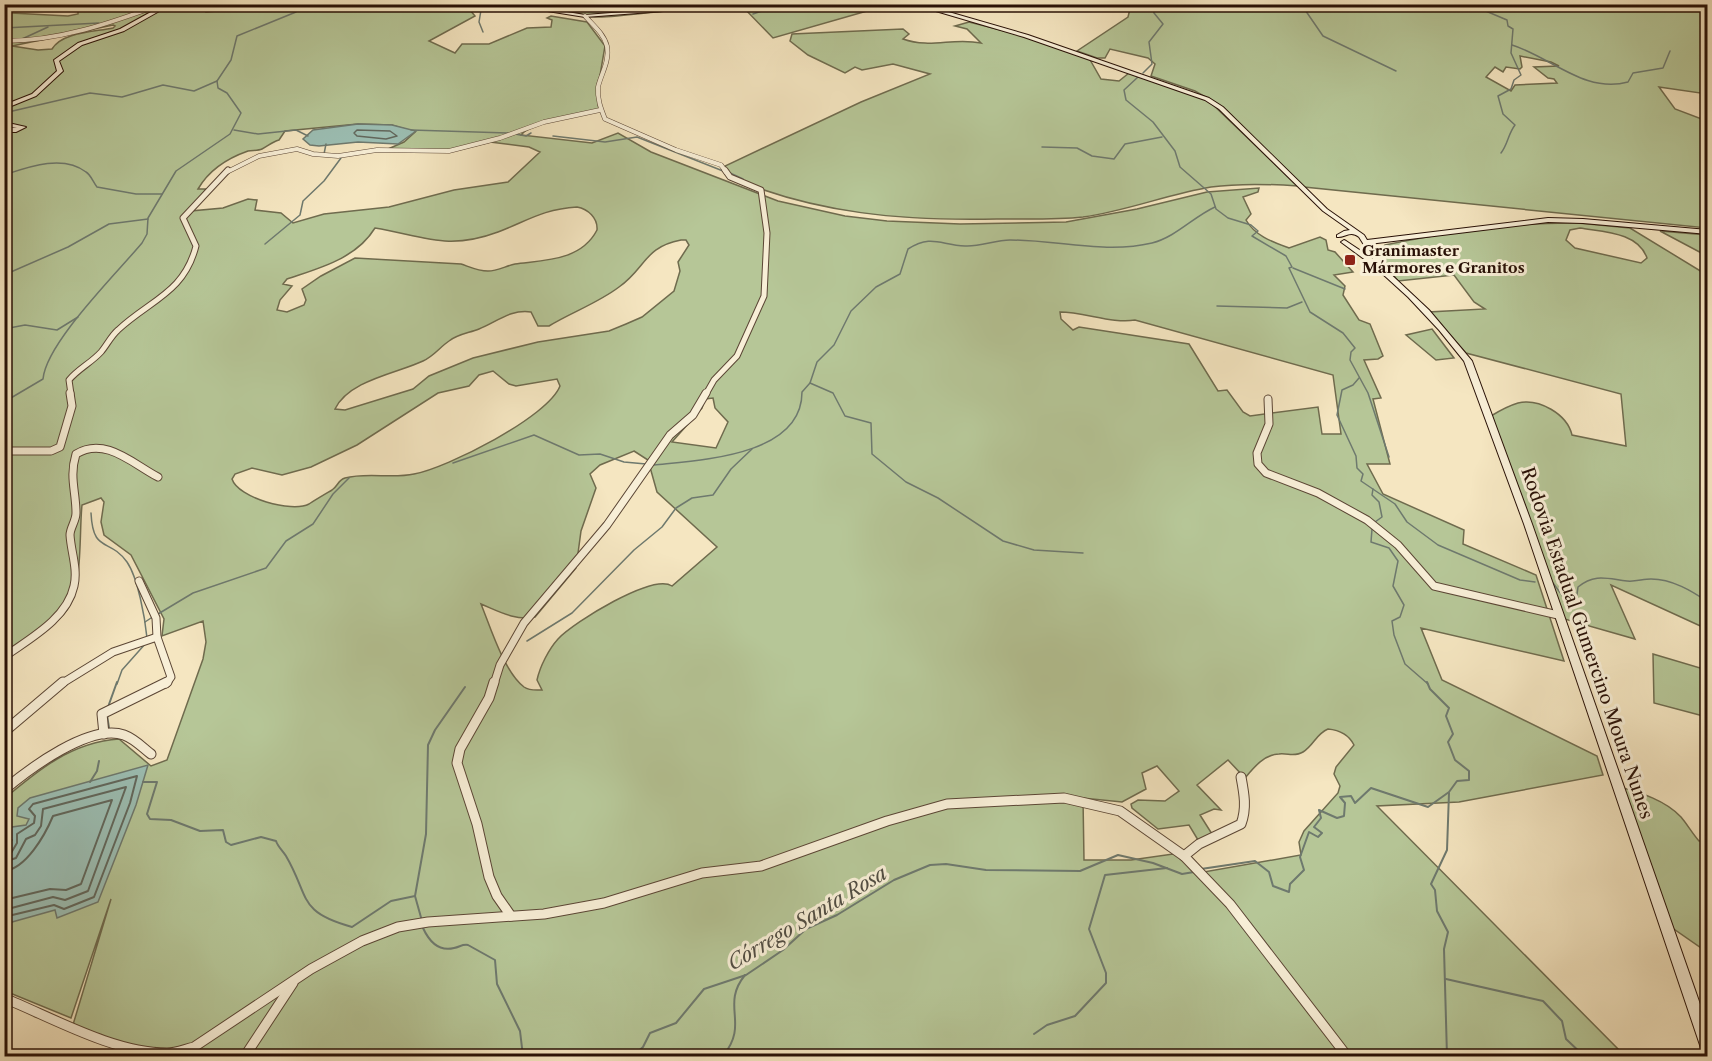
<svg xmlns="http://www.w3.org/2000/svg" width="1712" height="1061" font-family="'Libre Caslon Text',serif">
<rect width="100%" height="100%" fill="#f5e6c1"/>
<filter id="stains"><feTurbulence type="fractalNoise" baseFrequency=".00333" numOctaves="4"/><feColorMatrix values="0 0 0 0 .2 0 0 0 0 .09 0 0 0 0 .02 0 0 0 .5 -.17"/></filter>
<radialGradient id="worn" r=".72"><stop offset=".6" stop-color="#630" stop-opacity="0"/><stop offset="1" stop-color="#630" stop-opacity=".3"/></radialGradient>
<!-- green -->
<g fill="#b6c697" stroke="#6f6b4e" stroke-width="1.5" fill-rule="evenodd">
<path d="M108 4 203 5H206V12L229 10 238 4 482 5 470 10 475 16 429 41 455 53 462 44H489L527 28 551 27 552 20 547 18 551 16 587 22 605 46 597 93 599 111C582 115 530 122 521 135L592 143 618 133 651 152 778 201 845 216 887 221 960 224 1066 222 1137 209 1207 192 1259 188 1258 192 1243 197 1251 214 1246 220C1255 236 1273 242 1289 248L1320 237 1326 240 1328 250 1335 252 1353 272 1334 275 1345 286 1343 295 1359 320 1370 324 1383 356 1378 359 1364 360 1381 398 1373 399 1390 464H1367L1383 494 1464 530 1463 544 1536 575 1564 661 1421 628 1442 680 1597 756 1603 775 1459 802 1377 806 1625 1056H146L72 1028 111 899 71 1018 5 991 4 799C38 770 72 742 119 739L151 766 167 760 203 659 206 642 203 621 162 636 164 619 131 555 104 535 101 522 104 502 101 498 82 505C79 532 83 589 67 610 52 630 25 644 5 658V10L11 13 68 16 78 14V9L81 8ZM113 25 115 26 113 28C94 32 62 32 52 49L38 50 12 46ZM358 124 392 125 415 132 404 142 388 149 458 150 490 142 529 147 540 152 508 182 454 190 389 207 324 214 293 223 281 213 255 210 257 200 248 199 223 208 190 211 206 189H198C209 170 228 158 248 151 252 150 258 151 262 149 268 146 272 142 279 140L285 131ZM577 207C588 209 598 218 597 230 581 261 544 260 515 264 506 266 497 271 488 271 478 271 470 267 461 264L355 258 321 276 302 289 306 300 304 305 287 312 277 310 280 300 292 286 283 284 287 279C319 268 356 259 375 228 423 236 447 251 498 232 527 221 543 209 577 207ZM681 240H686L689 245 678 262 680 271 674 291 642 317 626 324 609 331 538 342 473 358 429 376 413 389 345 410 335 409C349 380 398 373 423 361 434 356 440 347 449 341 458 334 469 333 479 329 497 322 510 309 531 312L538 326H549C572 312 598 303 619 287 646 268 644 247 681 240ZM1060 312C1084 312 1113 324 1135 320L1333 375 1341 434H1322L1318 407 1250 416 1243 412 1227 390 1218 391 1189 344 1079 327 1073 330 1061 319ZM493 371 509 384 516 386 557 379 560 386C548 417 447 468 414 474 392 479 367 472 345 478 338 480 338 486 332 490 327 493 315 500 309 504 292 513 238 498 232 479L235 474 252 468 282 475 311 467 357 445 438 393 469 386 479 375ZM713 398 715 408 728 422 716 448 672 442 702 408 705 399ZM634 451 648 460 657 492 717 547 672 586C653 573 574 622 558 639 549 649 540 666 537 680L542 690C535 690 530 691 524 687 504 672 490 626 481 604 498 611 515 621 535 617L576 568 581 531 596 488 590 474 600 465ZM1328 729C1339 730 1349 735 1354 745L1336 767 1334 774 1340 786 1338 793 1304 831 1299 842 1301 855 1204 872 1187 852 1131 860H1084L1083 798 1122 802 1146 789 1142 773 1157 766 1179 791 1165 801 1138 800 1131 804 1132 808 1158 829 1189 825 1198 840 1212 834 1200 815 1214 809 1221 810 1197 785 1228 760 1245 778C1254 767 1265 754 1279 754 1288 753 1295 757 1303 752 1314 745 1316 734 1328 729Z"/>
<path d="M550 5H698C689 9 608 18 595 17 581 16 564 7 550 5Z"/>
<polygon points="741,5 888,5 773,38"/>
<path d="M1131 5H1707V94L1659 87 1675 109 1707 121V228L1304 187 1218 104 1195 91 1151 76 1155 64 1148 58 1110 49 1105 58H1097L1077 51 1128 17ZM1520 56 1551 62 1559 66 1534 67 1548 78 1554 79 1557 83 1515 85 1511 91 1486 77 1495 67 1503 72 1506 67 1520 69 1522 67Z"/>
<path d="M969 22 1017 34 1089 58 1101 79 1119 81 1129 73 1187 91 1209 101 1298 186C1269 184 1240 183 1211 187 1168 194 1127 211 1083 217 1055 220 1025 219 997 219 904 221 816 214 730 177L725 166 861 102 930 74 893 64 862 70 855 67 845 73 808 55 790 41 792 34 903 29 909 34 903 39C931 49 953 37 981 43L967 29 955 26Z"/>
<path d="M1578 223 1630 228 1707 275V629L1611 585 1635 639 1561 618 1491 416C1499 411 1508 406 1518 403 1539 398 1567 414 1572 435L1626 446 1621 394 1466 353 1429 312 1485 309 1474 302 1454 275 1398 281 1379 257 1385 245C1447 232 1514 222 1578 223ZM1580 228C1603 232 1638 232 1647 258L1641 263 1575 248 1566 240 1570 230Z"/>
<polygon points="1660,231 1707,235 1707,256"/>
<polygon points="1432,329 1454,358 1436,360 1406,335"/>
<polygon points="1653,654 1707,670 1707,717 1654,703"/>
<path d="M1620 787C1641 793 1665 800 1681 817 1687 824 1692 833 1699 841L1707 840V952L1671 927Z"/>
</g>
<!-- water -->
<g fill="#9cbfb4" stroke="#6e796e" stroke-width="1.5">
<polygon points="358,124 392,125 416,131 398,144 358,142 319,146 310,145 303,139 313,130"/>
<polygon points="148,765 136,805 98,902 57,918 55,910 5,924 5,850 12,840 5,836 5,828 26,825 29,819 17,816 18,808 30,798"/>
</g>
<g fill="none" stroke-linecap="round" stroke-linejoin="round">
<!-- shore-far1 -->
<polygon stroke="#62685d" stroke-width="1.5" points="357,130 390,131 397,136 386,139 357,136 354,133"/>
<!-- shore -->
<g stroke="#62685d" stroke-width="2">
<polyline points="4,854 11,853 17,843 17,834 34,823 35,816 29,809 33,804 137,776 130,803 94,897 64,909 54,905 4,917"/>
<polyline points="4,862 16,858 26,839 35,835 41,826 43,809 126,787 88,891 65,900 53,897 4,910"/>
<path d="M4 871C26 869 45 835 53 816L112 800 81 884 66 890 50 889 4 900"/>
</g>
<!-- stream-far1 -->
<g stroke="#6e796e" stroke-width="1.5">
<polyline points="1301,4 1323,36 1396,71"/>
<path d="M1478 4 1481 9 1507 20 1508 26 1513 29 1511 53 1521 75 1514 80 1511 89 1498 96 1503 114 1515 125C1508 134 1508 144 1501 153"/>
<polyline points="1705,4 1708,5"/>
<polyline points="753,14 783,4"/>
<polyline points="4,28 99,23"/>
<polyline points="483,32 479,22 481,10 491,4"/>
<polyline points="22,39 48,27"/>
<path d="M1512 45C1551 57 1585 94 1628 82L1633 73 1663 68 1670 51"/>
<polyline points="1143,73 1152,64 1149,42 1163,24 1154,13 1152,4"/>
<polyline points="1138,77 1124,90 1126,100 1153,122 1175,151 1180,167 1211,194 1216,209 1228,218 1251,225 1258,231 1252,236 1286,256 1292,267 1289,268 1310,312 1343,333 1355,348 1351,352 1350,360 1368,393 1389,457"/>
<polyline points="4,113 90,93 122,97 163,85 194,91 217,81 231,60 237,36 296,12 300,4"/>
<polyline points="234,130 258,134 296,130 308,136"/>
<polyline points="411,130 508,133"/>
<polyline points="515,134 526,136 531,133"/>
<polyline points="553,136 605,142 637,137 723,171"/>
<polyline points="1042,147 1077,148 1092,156 1114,159 1125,144 1162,137"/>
<polyline points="324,154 326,144"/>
<polyline points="730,173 743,179"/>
<path d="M4 175C28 167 63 154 86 172 91 175 93 182 97 187L136 194H162"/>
<polyline points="265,244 300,215 303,201 324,181 341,158"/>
<polyline points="1293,268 1345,289"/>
<polyline points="4,275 68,247 109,224 148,219"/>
<polyline points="1217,306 1287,308 1302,302"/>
<polyline points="4,329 25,325 57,330 78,317"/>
<polyline points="1359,378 1353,385 1342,390 1337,415 1356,456 1357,468 1363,474 1361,481 1395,504 1407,522 1438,545 1520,580 1535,582"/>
<polyline points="810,383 833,393 845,416 871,423 872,454 906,482 938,498 1003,541 1034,550 1083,553"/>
<path d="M4 402 43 379C46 343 117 273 142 243L147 234 148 218 176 171 230 134 241 113 227 93 218 88 217 81"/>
<polyline points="453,463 534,435 579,455 600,454 624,462 646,464"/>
<path d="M654 465C701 460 802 456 802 392L810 383 817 362 834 345 851 311 876 287 900 274 908 249C932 234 940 245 965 246 980 247 995 240 1010 240 1057 240 1106 254 1152 243 1176 237 1193 217 1215 207"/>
<polyline points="1373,489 1372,495 1379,502 1382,517 1375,522"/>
<path d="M91 513C93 554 109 537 127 562 138 578 145 618 147 638"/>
<polyline points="1372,529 1371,542 1389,548 1398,561 1393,586 1404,605 1400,617 1392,621 1394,635 1405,664 1428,684"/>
<path d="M1553 583 1570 606 1576 602 1578 587C1595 573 1608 579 1627 581 1635 582 1643 579 1651 579 1672 579 1692 591 1708 602"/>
<polyline points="158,614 193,593 266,568 286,541 313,524 333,494 349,478"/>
<polyline points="145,622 154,616"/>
<polyline points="527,641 572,613 634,550 662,527 676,508 692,498 713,495 731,469 752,449"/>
<polyline points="117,684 122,670 146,643"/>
</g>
<!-- stream -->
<g stroke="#6e796e" stroke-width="2">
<polyline points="108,707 117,682"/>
<polyline points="107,715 109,728"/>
<polyline points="90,782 97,771 99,761"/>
<path d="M143 782H157L147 814 150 819 171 820 200 831 223 830 226 842 231 845 261 837 276 841C278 847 283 851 286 856 310 897 297 912 352 927L391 901 415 896"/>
<polyline points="1201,869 1255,861 1269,872 1273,886 1289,892 1290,884 1304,870 1300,857 1309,832 1318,837 1322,833 1314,827 1321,818 1319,810 1337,818 1344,816 1345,803 1340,797 1351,796 1355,803 1371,788 1428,807 1449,792 1457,781 1469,780 1469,771 1455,760 1448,742 1453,734 1446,716 1449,708 1430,689 1427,682"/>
<polyline points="422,921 415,896 426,834 428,745 435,730 465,687"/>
<path d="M423 928C429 941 438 952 454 948 460 947 462 944 468 945L495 960 497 984 520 1031 523 1056"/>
<polyline points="1446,979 1543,1001 1562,1021 1566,1039 1584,1056"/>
<polyline points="1034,1034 1047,1025 1075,1016 1106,983 1106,973 1089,929 1105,875 1167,868"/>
<polyline points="633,1056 643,1047 650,1033 676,1023 704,989 746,975 783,950 806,929 837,915 894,880 930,865 946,864 986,870 1080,871 1118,855 1153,863 1182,874 1194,872"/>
<path d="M723 1056C750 1023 720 1006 745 975"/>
<polyline points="1447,1056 1444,949 1448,932 1437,911 1435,890 1431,884 1447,850 1449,793"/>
</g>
<!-- street-far3 casing -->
<g stroke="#5b4635" stroke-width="5">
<g id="street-far3">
<path d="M585 16C593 25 604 34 607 46 610 61 601 74 598 87 597 99 601 109 605 119L676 150 721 165 726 172"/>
<path d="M4 41C59 41 111 23 162 4"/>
<polyline points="227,172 259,156 297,149 313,154 338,156 377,150 449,151 500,138 544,122 600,110"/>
</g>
</g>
<!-- street-far2 casing -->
<g stroke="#5b4635" stroke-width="7">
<g id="street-far2">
<path d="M71 394 69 380C78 369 91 363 101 352 107 345 111 336 118 330 150 300 184 293 196 246L183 218 228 170"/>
<polyline points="706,394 714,380 737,356 764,296 767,233 761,190 730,177 725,170"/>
</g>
</g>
<!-- street-far1 casing -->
<g stroke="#5b4635" stroke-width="9">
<g id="street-far1">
<polyline points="1268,399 1269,424 1257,453 1258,464 1266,473 1318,493 1367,520 1398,545 1434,586 1558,615"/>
<polyline points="4,451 51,451 60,447 72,406 70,393"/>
<polyline points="139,581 156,618 157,637 171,677 166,684"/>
<path d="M4 657C29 639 67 619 74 586 78 569 71 552 70 535 70 528 76 521 76 513 76 491 69 477 76 454 105 436 133 464 158 477"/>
<polyline points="61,684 113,652 157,637"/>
<polyline points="494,684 500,665 524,623 607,525 670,435 693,415 706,393"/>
</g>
</g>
<!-- street casing -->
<g stroke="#5b4635" stroke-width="11">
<g id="street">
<polyline points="494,682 489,698 460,749 457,763 477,824 489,877 497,896 511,916"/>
<polyline points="4,732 63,682"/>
<polyline points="104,734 102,714 167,682"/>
<path d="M4 790C29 769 90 723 124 735 135 739 143 748 151 754"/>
<path d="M1184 856 1199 844 1241 824C1247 808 1244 793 1241 777"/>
<path d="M4 998C53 1018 114 1053 167 1053 176 1053 185 1049 194 1047L311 969 362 941 398 927 428 922 544 914 604 903 702 873 761 866 887 821 947 804 1064 798 1120 811 1184 856 1230 904 1347 1056"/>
<polyline points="181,1056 192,1049"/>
<polyline points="245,1056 293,983"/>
</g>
</g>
<!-- secondary casing -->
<g stroke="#281006" stroke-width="2">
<g id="secondary">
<polygon points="174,4 186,4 163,9 124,31 82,45 59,61 63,71 36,96 4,109 4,105 32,94 57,71 54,60 78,43 120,29 160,7"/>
<polygon points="504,4 519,4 585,15 677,8 687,4 696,4 677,10 585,17"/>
<path d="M912 4H921L1028 35 1209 98 1223 107 1327 209 1364 235 1367 240 1548 218 1583 219 1708 230V234L1583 223 1548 222 1369 244 1383 264 1382 266 1429 310 1472 361 1532 524 1708 1027V1054L1703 1053 1701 1048 1524 524 1464 361 1439 330 1408 297 1375 267 1341 242 1344 240 1346 241 1373 259 1359 237C1350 230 1345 238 1337 237V235L1344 231 1350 230 1323 211 1219 109 1205 100 1024 37Z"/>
<polygon points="4,122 26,127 16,132 4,132 4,128 17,128 4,126"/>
</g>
</g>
<!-- street-far3 -->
<use href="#street-far3" stroke="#f8efd7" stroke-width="4"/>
<!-- street-far2 -->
<use href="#street-far2" stroke="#f8efd7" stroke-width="5"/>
<!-- street-far1 -->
<use href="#street-far1" stroke="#f8efd7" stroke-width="7"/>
<!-- street -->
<use href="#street" stroke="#f8efd7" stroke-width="9"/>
<!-- secondary -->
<use href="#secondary" fill="#f8efd7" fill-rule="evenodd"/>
</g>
<!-- markers -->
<rect fill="#8f2418" stroke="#f8efd7" stroke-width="2" x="1344" y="254" width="12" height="12" rx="3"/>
<g text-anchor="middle" stroke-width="6" stroke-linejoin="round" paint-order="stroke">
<!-- far-poi labels -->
<g font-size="15" font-weight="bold" fill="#281006" stroke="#f8efd7" text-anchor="start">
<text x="1362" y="256">Granimaster<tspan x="1362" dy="17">Mármores e Granitos</tspan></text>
</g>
<!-- street labels -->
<g font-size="18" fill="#281006" stroke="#f8efd7">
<text transform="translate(1587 643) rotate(71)" y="6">Rodovia Estadual Gumercino Moura Nunes</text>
</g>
<!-- water labels -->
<g font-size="20" font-style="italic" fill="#514d43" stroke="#f8efd7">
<text transform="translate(807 918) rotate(-31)" y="7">Córrego Santa Rosa</text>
</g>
</g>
<!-- margin -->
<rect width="1712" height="1061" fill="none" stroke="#f5e6c1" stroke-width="24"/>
<rect x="6" y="6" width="1700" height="1049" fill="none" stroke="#281006" stroke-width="3"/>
<rect x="12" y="12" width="1688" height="1037" fill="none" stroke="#281006" stroke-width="1.5"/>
<rect width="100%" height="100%" filter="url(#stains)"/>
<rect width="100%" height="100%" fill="url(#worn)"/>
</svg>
